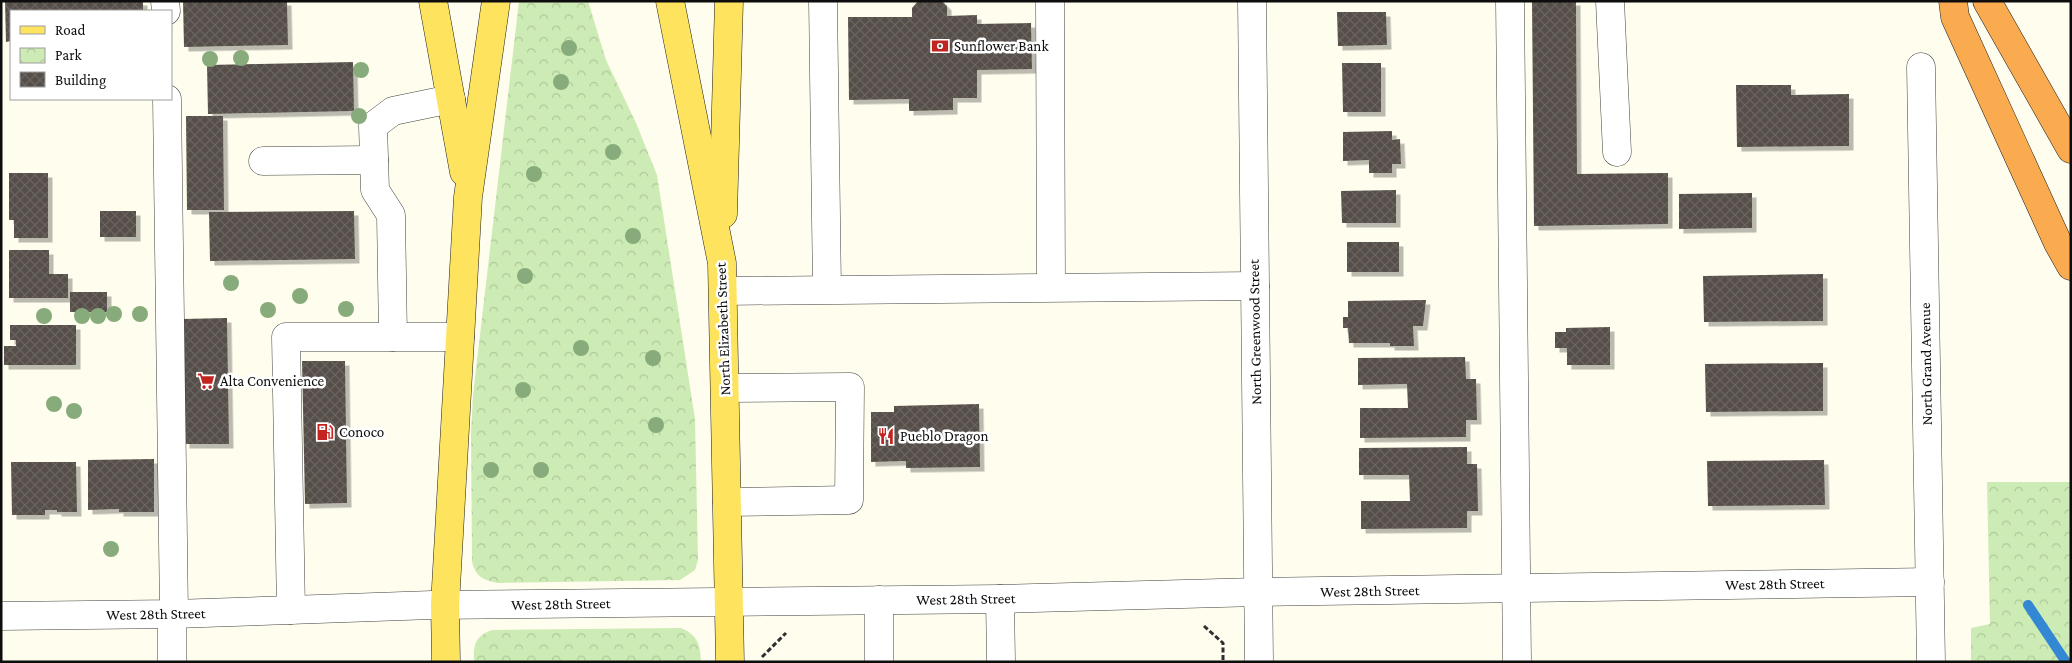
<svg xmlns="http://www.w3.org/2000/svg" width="2072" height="663" font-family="'Crimson Pro',serif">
<defs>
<pattern id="park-crowns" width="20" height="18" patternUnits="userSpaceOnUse" patternTransform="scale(1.25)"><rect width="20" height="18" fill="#cdebb5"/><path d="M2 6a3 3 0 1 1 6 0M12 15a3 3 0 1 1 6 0" fill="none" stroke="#afc89a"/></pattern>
<pattern id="building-cross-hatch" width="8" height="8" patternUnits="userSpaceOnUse" patternTransform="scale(1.25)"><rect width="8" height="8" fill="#564f49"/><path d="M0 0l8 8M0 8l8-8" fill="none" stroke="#69645f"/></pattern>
<filter id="shadow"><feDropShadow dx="4.5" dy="4.5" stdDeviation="0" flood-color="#0004"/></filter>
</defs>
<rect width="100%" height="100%" fill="#fffded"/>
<!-- park -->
<g fill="url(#park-crowns)">
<path d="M519 1H588L606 60 636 123 657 175 695 419 698 560 695 570 680 580 498 583C483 580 476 577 472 562L471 433 473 395Z"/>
<polygon points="1987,482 2071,482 2071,662 1971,662 1971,628 1990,624"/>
<path d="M681 628C698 635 700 645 701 662H474C473 645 475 636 492 630Z"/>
</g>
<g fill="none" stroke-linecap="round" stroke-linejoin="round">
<!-- stream -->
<polyline stroke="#3387d3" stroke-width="10" points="2028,605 2066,662"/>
</g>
<!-- building -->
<g fill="url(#building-cross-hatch)" filter="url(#shadow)">
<polygon points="5,1 143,1 143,11 11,11 11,41 6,42"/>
<polygon points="183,1 287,1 288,45 184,47"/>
<polygon points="918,1 942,1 947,6 947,16 977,15 977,24 1031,23 1032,69 977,70 977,98 953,98 953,110 909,111 909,99 849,100 848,17 912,17 912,8"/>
<polygon points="1532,1 1576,1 1577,174 1668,173 1668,224 1534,226"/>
<polygon points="1337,12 1386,12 1387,45 1338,46"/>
<polygon points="353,62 354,111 208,114 207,65"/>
<polygon points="1342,63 1381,63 1381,112 1343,112"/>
<polygon points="1736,85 1791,85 1791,95 1849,94 1849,146 1737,147"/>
<polygon points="186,116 223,116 224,210 187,210"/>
<polygon points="1392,131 1392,140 1400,139 1401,164 1392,164 1392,173 1369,173 1369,160 1343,161 1343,132"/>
<polygon points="9,173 48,173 48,238 14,238 14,220 9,220"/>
<polygon points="1396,190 1396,223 1342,223 1341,191"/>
<polygon points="1752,193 1752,228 1679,229 1679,194"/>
<rect x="100" y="211" width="36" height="26"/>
<polygon points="354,211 355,259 210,261 209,212"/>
<rect x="1347" y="242" width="52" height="30"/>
<polygon points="9,250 49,250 49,274 68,274 68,298 9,298"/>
<polygon points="1823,274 1823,321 1704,322 1703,276"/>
<rect x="70" y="292" width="37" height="20"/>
<polygon points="1426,300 1423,326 1413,326 1414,346 1390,346 1390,343 1349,343 1348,328 1343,328 1343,317 1348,317 1348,301"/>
<polygon points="227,318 229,444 185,444 183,319"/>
<polygon points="10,325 76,325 76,365 4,365 4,346 16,346 16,340 10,340"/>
<polygon points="1610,327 1610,365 1567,365 1567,348 1555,348 1555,332 1566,332 1566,328"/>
<polygon points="1465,357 1466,379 1476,379 1477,420 1466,420 1466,437 1360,438 1360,408 1408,408 1407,384 1358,385 1358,358"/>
<polygon points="302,361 345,361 347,503 305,504"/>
<polygon points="1823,363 1823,411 1706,412 1705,364"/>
<polygon points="979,404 980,467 906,468 906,461 871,462 871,412 894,412 894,406"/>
<polygon points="1467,447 1467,464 1477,464 1478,511 1467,511 1467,528 1361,529 1361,501 1410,501 1409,475 1359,475 1359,448"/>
<polygon points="154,459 154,512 119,512 119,509 88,510 88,460"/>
<polygon points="1824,460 1825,505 1708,506 1707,461"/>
<polygon points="11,462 76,462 77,512 57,512 57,510 45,510 45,515 12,515"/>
</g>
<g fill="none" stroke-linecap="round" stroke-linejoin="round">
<!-- minor casing -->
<g stroke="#404040" stroke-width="29">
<g id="minor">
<polyline points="165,1 166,11"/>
<polyline points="823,1 827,289"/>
<polyline points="1050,1 1051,286"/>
<polyline points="1252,1 1259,662"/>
<polyline points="1510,1 1517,662"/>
<polyline points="1610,1 1617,152"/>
<polyline points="1921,67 1931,662"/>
<polyline points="167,99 174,614"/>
<polyline points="263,161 374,160"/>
<polyline points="723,291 1255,286"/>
<polyline points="393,337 391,215 375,190 373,126 393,111 451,99"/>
<polyline points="725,388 850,387 849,500 727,502"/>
<polyline points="1000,599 1001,662"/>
<polyline points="879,600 879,662"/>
<polyline points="291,610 286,337 460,337"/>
<polyline points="172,614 172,662"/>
<polyline points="1,616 174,614 432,605 1000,599 1258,592 1930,582"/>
</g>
</g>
<!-- major casing -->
<g stroke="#1e1e1e" stroke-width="29">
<g id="major">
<polyline points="433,1 464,172"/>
<polyline points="670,1 722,263 730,662"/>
<polyline points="723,214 729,1"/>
<polyline points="446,662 445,605 468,197 496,1"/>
</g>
</g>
<!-- highway casing -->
<g stroke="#1e1e1e" stroke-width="29">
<g id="highway">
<polyline points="1953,1 1955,17 2058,243 2071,266"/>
<polyline points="1987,1 2071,149"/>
</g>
</g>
<!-- path -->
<g stroke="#2f2f2f" stroke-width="3" stroke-dasharray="5 2.5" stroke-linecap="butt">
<polyline points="1204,626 1223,643 1223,662"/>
<polyline points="762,657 786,633"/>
</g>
<!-- minor -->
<use href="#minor" stroke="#fff" stroke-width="28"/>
<!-- major -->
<use href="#major" stroke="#fee35e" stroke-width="28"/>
<!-- highway -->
<use href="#highway" stroke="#faab50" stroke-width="28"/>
</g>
<!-- trees -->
<g fill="#87ab7a">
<circle cx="569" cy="48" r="8"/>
<circle cx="241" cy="58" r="8"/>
<circle cx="210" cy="59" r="8"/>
<circle cx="361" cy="70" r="8"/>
<circle cx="561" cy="82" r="8"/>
<circle cx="359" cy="116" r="8"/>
<circle cx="613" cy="152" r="8"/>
<circle cx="534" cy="174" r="8"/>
<circle cx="633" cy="236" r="8"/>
<circle cx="525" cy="276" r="8"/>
<circle cx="231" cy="283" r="8"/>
<circle cx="300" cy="296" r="8"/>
<circle cx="346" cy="309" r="8"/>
<circle cx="268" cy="310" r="8"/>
<circle cx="114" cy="314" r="8"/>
<circle cx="140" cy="314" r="8"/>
<circle cx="44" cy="316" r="8"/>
<circle cx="82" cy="316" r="8"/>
<circle cx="98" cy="316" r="8"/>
<circle cx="581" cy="348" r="8"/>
<circle cx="653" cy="358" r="8"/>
<circle cx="523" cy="390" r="8"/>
<circle cx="54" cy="404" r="8"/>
<circle cx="74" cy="411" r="8"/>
<circle cx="656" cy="425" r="8"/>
<circle cx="491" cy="470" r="8"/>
<circle cx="541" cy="470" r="8"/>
<circle cx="111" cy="549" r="8"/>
</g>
<!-- icons -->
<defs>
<g id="bank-bare" transform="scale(1.35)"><path d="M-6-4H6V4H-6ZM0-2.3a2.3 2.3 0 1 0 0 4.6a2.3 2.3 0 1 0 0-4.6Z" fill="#c3241f" stroke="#fff" stroke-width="2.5" paint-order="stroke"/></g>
<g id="supermarket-bare" transform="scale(1.35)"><path d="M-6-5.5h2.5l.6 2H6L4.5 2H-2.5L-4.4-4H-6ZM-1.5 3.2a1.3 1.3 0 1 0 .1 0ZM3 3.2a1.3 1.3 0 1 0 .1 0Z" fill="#c3241f" stroke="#fff" stroke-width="2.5" paint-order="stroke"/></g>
<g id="fuel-bare" transform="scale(1.35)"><path d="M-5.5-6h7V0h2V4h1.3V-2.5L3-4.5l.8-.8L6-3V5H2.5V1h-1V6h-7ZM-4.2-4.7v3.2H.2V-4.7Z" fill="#c3241f" stroke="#fff" stroke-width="2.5" paint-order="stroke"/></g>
<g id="restaurant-bare" transform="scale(1.35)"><path d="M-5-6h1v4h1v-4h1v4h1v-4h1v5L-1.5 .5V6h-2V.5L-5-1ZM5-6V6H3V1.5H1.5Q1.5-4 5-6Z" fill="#c3241f" stroke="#fff" stroke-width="2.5" paint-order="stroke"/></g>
</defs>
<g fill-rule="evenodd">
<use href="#bank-bare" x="940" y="46"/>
<use href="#supermarket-bare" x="206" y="381"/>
<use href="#fuel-bare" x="325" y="432"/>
<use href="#restaurant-bare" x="886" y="436"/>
</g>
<g text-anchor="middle" stroke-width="5" stroke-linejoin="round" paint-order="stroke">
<!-- poi labels -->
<g font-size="15" fill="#0d0d0d" stroke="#fff" text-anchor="start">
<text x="954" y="51">Sunflower Bank</text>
<text x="220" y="386">Alta Convenience</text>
<text x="339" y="437">Conoco</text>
<text x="900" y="441">Pueblo Dragon</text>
</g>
<!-- street labels -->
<g font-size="15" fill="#0d0d0d" stroke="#fff">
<text transform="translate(723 329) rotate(-92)" y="5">North Elizabeth Street</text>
<text transform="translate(1255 332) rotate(-91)" y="5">North Greenwood Street</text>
<text transform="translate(1926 364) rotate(-91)" y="5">North Grand Avenue</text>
<text transform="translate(1775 584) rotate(-1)" y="5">West 28th Street</text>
<text transform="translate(1370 591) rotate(-1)" y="5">West 28th Street</text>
<text transform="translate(966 599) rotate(-1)" y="5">West 28th Street</text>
<text transform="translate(561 604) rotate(-1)" y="5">West 28th Street</text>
<text transform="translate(156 614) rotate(-1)" y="5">West 28th Street</text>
</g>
</g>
<!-- border -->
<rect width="2072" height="663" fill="none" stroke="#0d0d0d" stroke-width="5"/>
<!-- legend -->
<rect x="10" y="10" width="162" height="90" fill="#ffffff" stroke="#9e9e9e"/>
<rect x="20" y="26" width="25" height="8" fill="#fee35e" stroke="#9e9e9e"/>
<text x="55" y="35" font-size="15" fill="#0d0d0d">Road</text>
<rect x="20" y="48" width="25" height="15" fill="url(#park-crowns)" stroke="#9e9e9e"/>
<text x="55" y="60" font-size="15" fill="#0d0d0d">Park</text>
<rect x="20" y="72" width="25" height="15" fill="url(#building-cross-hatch)" stroke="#9e9e9e"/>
<text x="55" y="85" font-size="15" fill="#0d0d0d">Building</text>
</svg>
